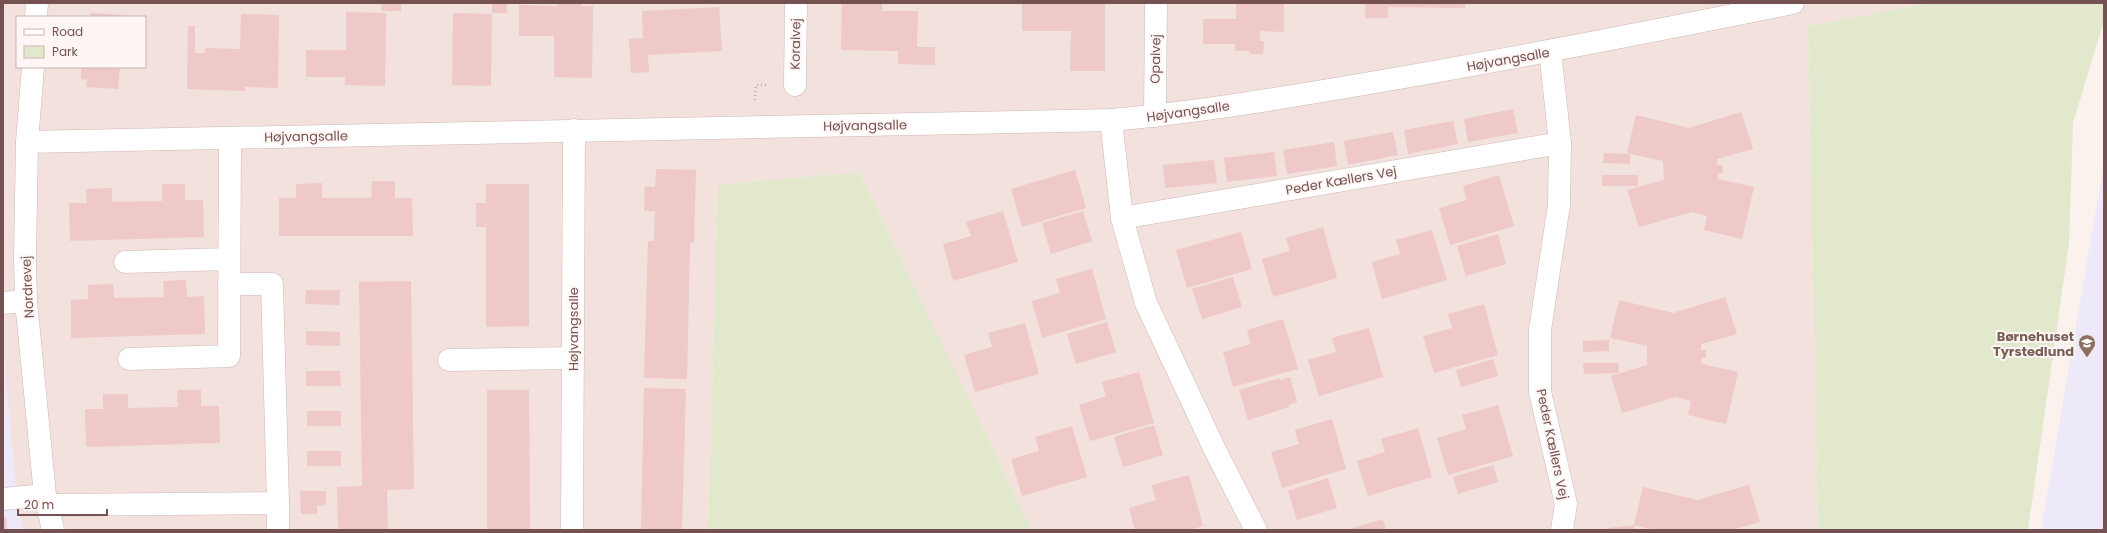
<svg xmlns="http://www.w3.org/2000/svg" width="2107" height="533" font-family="Poppins,sans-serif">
<rect width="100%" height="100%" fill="#fbf1ed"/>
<!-- residential -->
<path fill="#f2e1dc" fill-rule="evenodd" d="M3 3H1929L1808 26 1818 530H1032L859 172 718 185 708 530H3ZM17 17H145V67H17Z"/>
<!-- education -->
<g fill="#ede9f8">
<polygon points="2104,163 2104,530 2041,530 2100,186"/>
<polygon points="3,342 16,487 23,530 3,530"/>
</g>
<!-- green -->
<g fill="#e1e8cc">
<polygon points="1929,3 2104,3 2104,20 2073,123 2069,243 2028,530 1818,530 1808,26"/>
<polygon points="859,172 1032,530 708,530 718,185"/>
</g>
<!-- building -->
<g fill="#eec9c7">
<polygon points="382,3 401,3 401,11 381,11"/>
<rect x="492" y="3" width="15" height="10"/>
<polygon points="557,3 582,3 582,6 593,6 592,78 554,77 554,36 519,36 519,5 557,6"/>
<polygon points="842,3 882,3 882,11 918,11 917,47 935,47 935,65 898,64 898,51 841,50"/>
<polygon points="1022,3 1105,3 1105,71 1070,71 1071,31 1022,31"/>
<polygon points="1284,3 1284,32 1260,31 1260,41 1264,41 1263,54 1250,54 1250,51 1235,51 1235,44 1203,44 1203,19 1236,19 1236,4"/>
<polygon points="1366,3 1465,3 1465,8 1388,7 1388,18 1365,18"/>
<polygon points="719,7 722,51 648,55 649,72 631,73 629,39 643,38 642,11"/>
<polygon points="346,12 386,13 385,86 345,85 345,77 306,77 306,50 346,50"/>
<polygon points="91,13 123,15 123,17 91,17"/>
<polygon points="453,13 492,14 491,86 452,85"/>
<polygon points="241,14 279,15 278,88 245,87 245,91 187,89 188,26 195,26 195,53 205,53 205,48 240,49"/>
<polygon points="81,67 120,67 118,89 86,87 87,80 81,79"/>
<polygon points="1513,109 1518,133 1468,142 1464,119"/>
<polygon points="1741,112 1753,149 1717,159 1717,165 1722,165 1723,173 1718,173 1718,179 1754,187 1742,239 1704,230 1707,216 1692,212 1639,227 1627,190 1664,180 1663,161 1627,153 1636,115 1689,128"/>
<polygon points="1453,121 1458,144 1408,154 1404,130"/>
<polygon points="1393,132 1398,155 1348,165 1344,141"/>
<polygon points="1334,142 1337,166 1287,174 1283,150"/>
<polygon points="1274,152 1277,176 1227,182 1224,158"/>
<polygon points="1604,153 1630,154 1630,164 1603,163"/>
<polygon points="1214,160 1217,183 1165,188 1163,165"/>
<polygon points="656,169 696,170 694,243 690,243 687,379 644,378 648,241 654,241 655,211 644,211 645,186 655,187"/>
<polygon points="1075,170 1086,208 1022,227 1011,189"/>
<polygon points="1499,175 1514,226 1450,245 1439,208 1467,200 1463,186"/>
<rect x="1602" y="175" width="36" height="11"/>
<polygon points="372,181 395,181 395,198 412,198 413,236 279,236 279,198 296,198 296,184 322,183 322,198 371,198"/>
<polygon points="162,184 185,184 185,200 203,200 204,237 70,241 69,203 87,203 86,189 112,188 112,202 162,201"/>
<polygon points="486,184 529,184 529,326 486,327 486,227 476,227 476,203 486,203"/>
<polygon points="1003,211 1018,262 953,281 943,244 971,236 966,222"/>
<polygon points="1083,211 1092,241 1051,254 1042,223"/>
<polygon points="1323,227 1337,278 1273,297 1262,259 1290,251 1286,238"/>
<polygon points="1432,230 1447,280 1382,299 1372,262 1400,254 1396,240"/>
<polygon points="1241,232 1252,269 1187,288 1176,250"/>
<polygon points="1498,234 1506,264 1466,276 1457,246"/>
<polygon points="1092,269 1106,319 1042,338 1032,301 1060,293 1056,279"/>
<polygon points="1233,277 1242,307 1202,319 1192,289"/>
<polygon points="186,280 187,297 204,296 205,334 71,338 71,300 88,299 88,285 113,284 114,298 164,297 163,281"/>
<polygon points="411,281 414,489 387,490 388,530 338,530 337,487 362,486 359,282"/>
<polygon points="306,290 340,290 339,305 305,304"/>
<polygon points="1725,297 1737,334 1701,344 1701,350 1706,350 1706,358 1701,358 1702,364 1738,372 1726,424 1688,415 1691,401 1675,397 1622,413 1611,376 1647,365 1647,346 1610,338 1619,300 1673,313"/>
<polygon points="1484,304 1498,355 1434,373 1423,336 1452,328 1448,314"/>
<polygon points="1283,319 1298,369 1233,387 1223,352 1251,344 1247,330"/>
<polygon points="1107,322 1116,352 1076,364 1067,334"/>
<polygon points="1025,323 1039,374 975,392 964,355 992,347 988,333"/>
<polygon points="1369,328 1383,377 1319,396 1308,360 1336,352 1332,338"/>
<polygon points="306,331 340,332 340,346 306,345"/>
<polygon points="1609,340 1609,351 1583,352 1583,341"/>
<polygon points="1493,359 1498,376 1461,387 1456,370"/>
<polygon points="1583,363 1618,363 1619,373 1584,374"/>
<polygon points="306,371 340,371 341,386 306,386"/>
<polygon points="1139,372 1154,423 1090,441 1079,405 1106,396 1102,382"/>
<polygon points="1290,377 1297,402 1289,405 1289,407 1248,420 1239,390 1280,378 1281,380"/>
<polygon points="644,388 686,389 682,530 641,530"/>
<polygon points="177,390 201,390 201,406 219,406 220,443 86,447 85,409 103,409 103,394 128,394 128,408 178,407"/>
<polygon points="487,390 529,390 530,530 487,530"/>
<polygon points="1498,405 1513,456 1448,475 1437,438 1466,429 1462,415"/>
<rect x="307" y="411" width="34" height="15"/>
<polygon points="1332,419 1346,469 1282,488 1271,452 1299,444 1295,430"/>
<polygon points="1154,425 1163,455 1123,467 1114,437"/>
<polygon points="1072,426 1087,477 1022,496 1011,459 1039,451 1035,437"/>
<polygon points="1418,428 1432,477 1368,496 1357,461 1385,452 1381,439"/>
<rect x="307" y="451" width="34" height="15"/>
<polygon points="1493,465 1498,482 1458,494 1453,477"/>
<polygon points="1189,475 1203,526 1190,530 1135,530 1129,508 1156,500 1152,485"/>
<polygon points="1328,478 1337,508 1297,520 1288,491"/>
<polygon points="1749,485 1760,522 1731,530 1654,530 1634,525 1635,530 1608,530 1608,528 1634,525 1643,487 1697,500"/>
<polygon points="300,491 326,491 326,505 317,506 317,514 301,514"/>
<polygon points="3,517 6,517 7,530 3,530"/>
<polygon points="1383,519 1386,530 1346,530"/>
</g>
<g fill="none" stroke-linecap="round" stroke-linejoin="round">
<!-- minor casing -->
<g stroke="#cfb8b5" stroke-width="23">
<g id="minor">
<polyline points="36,17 37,3"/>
<polyline points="1550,51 1560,143 1559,205 1540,330 1540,392 1566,504 1562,530"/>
<polyline points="33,67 27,142 25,258 26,301 45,495 53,530"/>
<polyline points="795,85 796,3"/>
<polyline points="1155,116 1156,3"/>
<polyline points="1111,120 1122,218 1146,303 1215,450 1256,530"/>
<path d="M27 142 1111 120C1200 112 1288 97 1376 82 1516 58 1655 31 1793 3"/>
<polyline points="1122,218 1560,143"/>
<polyline points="125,262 229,259"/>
<polyline points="3,303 26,301"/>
<polyline points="129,359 229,356 230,138"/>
<polyline points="449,360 573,358"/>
<polyline points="3,499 45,495"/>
<polyline points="278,503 278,530"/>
<polyline points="48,505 278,503 272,284 229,284"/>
<polyline points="572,527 574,130"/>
</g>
</g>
<!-- path -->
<polyline stroke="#d4abaa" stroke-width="2.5" stroke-dasharray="1 3" stroke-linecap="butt" points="755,100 756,85 768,85"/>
<!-- minor -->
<use href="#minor" stroke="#fff" stroke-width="22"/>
</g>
<!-- icons -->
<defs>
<g id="school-pin" transform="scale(0.9)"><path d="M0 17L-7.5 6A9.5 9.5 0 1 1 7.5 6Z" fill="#8d6e63" stroke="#fef6f4"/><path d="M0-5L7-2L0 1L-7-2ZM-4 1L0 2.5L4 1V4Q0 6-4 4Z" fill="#fff"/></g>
</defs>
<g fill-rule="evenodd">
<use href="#school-pin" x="2087" y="343"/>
</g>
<g text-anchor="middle" stroke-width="4" stroke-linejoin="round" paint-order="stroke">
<!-- street labels -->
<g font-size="13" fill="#755151" stroke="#fef6f4">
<text transform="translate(795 44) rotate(-89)" y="5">Koralvej</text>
<text transform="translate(1155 59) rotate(-89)" y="5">Opalvej</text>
<text transform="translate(1508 59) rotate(-10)" y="5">Højvangsalle</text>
<text transform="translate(1188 111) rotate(-8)" y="5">Højvangsalle</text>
<text transform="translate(865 125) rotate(-1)" y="5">Højvangsalle</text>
<text transform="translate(306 136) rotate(-1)" y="5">Højvangsalle</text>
<text transform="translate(1341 180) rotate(-10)" y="5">Peder Kællers Vej</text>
<text transform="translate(27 287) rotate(-93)" y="5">Nordrevej</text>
<text transform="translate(573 329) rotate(-90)" y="5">Højvangsalle</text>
<text transform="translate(1553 444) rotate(78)" y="5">Peder Kællers Vej</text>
</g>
<!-- education labels -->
<g font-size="13" font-weight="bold" fill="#785e54" stroke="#fef6f4" text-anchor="end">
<text x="2074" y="341">Børnehuset<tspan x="2074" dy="15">Tyrstedlund</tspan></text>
</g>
</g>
<!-- border -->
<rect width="2107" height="533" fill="none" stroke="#755151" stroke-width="8"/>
<!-- legend -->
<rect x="16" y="16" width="130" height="52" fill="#fef6f4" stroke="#c7b4b3"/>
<rect x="24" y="29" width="20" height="6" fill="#ffffff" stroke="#c7b4b3"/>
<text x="52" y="36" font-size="12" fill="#755151">Road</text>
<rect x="24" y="46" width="20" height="12" fill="#e1e8cc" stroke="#c7b4b3"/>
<text x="52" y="56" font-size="12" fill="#755151">Park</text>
<!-- scale -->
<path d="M18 509v6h89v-6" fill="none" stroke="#755151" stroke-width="2"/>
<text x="24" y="509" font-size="12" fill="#755151" stroke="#fef6f4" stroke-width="3" paint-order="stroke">20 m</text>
</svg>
